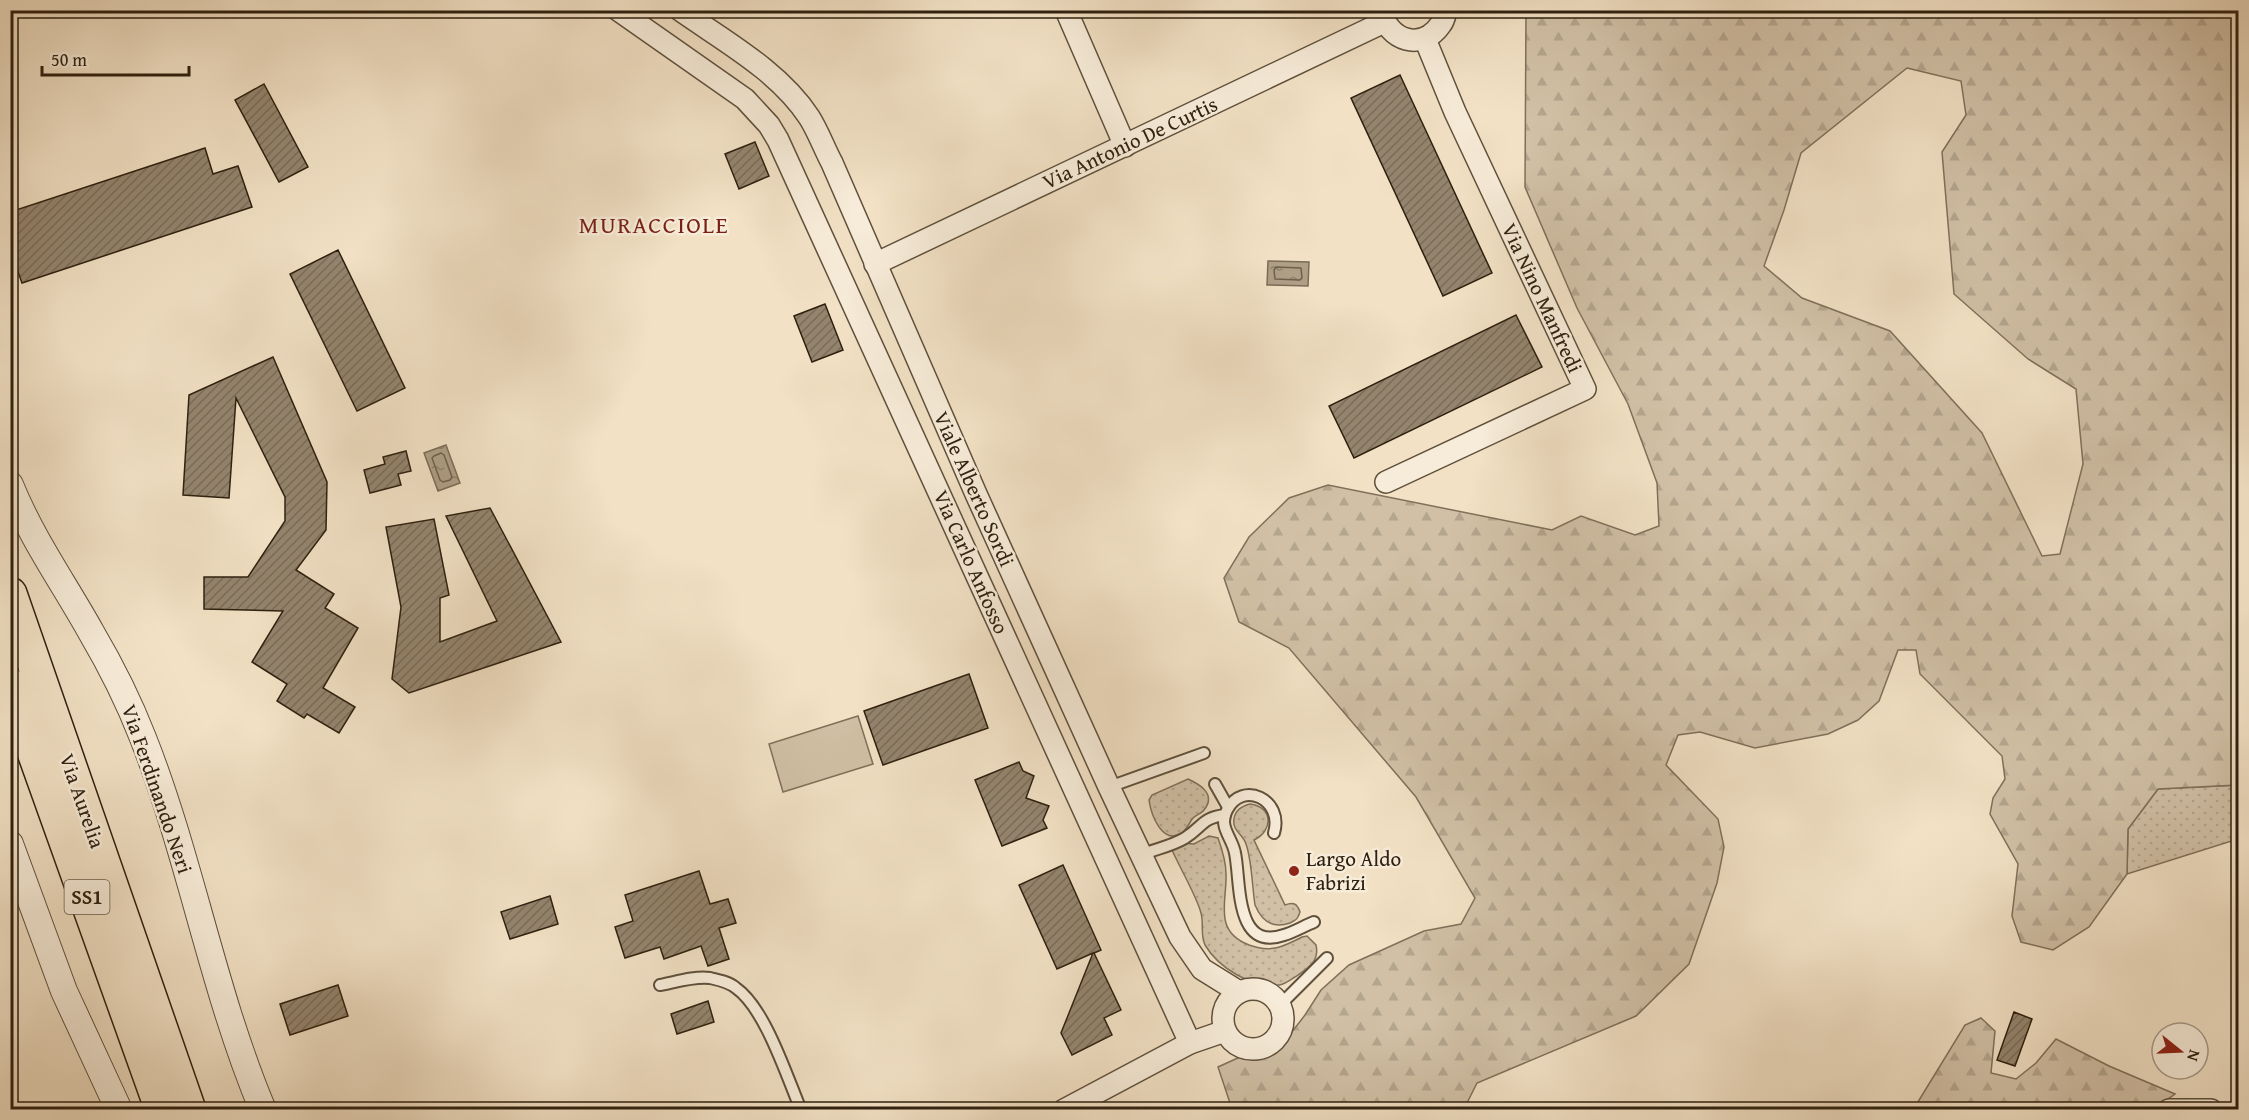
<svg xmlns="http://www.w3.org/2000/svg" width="2249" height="1120" font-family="'Gentium Book Plus',serif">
<defs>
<pattern id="grass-dots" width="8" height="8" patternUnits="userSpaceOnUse" patternTransform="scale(1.5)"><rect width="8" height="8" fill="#d1c0a6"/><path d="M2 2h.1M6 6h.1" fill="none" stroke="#b4a58e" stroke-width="1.8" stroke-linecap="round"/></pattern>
<pattern id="forest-firs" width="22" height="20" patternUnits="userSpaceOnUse" patternTransform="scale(1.5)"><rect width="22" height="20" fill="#d1c0a6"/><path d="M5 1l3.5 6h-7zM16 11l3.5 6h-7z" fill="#b4a58e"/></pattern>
<pattern id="water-ripples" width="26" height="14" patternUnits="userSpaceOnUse" patternTransform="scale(1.5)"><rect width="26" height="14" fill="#af9f87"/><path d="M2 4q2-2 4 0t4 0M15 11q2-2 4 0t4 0" fill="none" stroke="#8f816d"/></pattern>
<pattern id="building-hatch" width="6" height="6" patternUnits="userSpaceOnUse" patternTransform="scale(1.5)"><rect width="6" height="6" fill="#94846e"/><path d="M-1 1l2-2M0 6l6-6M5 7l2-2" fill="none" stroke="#796c59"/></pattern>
</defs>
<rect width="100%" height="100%" fill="#f2e1c5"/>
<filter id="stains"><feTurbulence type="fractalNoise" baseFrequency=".00333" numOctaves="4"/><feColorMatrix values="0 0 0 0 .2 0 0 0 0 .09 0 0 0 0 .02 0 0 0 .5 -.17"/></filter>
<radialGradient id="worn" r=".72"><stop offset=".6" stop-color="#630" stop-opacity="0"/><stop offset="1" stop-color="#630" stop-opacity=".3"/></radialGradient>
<!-- grass -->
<g fill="url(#grass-dots)" stroke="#80705a" stroke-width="1.5">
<path d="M1188 779C1199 784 1217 794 1204 810 1202 813 1196 815 1193 818 1189 823 1187 829 1182 833 1162 846 1151 814 1149 800L1152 795Z"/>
<polygon points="2238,785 2238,839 2127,874 2128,829 2158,789"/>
<path d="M1250 804C1274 807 1273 831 1254 840L1285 905C1293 902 1297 903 1300 912 1298 918 1297 920 1290 923 1273 929 1262 922 1255 905 1252 886 1252 861 1246 844 1243 834 1232 831 1234 819 1235 811 1242 806 1250 804Z"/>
<path d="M1209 836 1218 838C1222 849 1226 861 1226 874 1227 902 1213 931 1249 945 1271 953 1283 947 1302 937L1307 936 1316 945C1320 962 1307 969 1295 977 1290 980 1285 984 1279 985 1252 989 1218 967 1205 945 1200 934 1204 924 1201 913 1197 897 1180 868 1172 850L1182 843 1194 844Z"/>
</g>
<!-- forest -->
<g fill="url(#forest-firs)" stroke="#80705a" stroke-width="1.5" fill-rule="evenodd">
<path d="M1526 11H2238V785L2158 789 2128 829 2127 874 2089 927 2053 950 2021 942 2012 916 2018 864 1990 814 1993 798 2005 779 2002 756 1920 674 1916 650H1898L1879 701 1858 720 1828 734 1755 748 1700 732 1678 735 1666 765 1718 819 1724 847 1717 883 1689 964 1636 1016 1477 1083 1464 1109H1232L1218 1067 1240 1057 1278 1050 1305 1015 1321 990 1349 965 1424 931 1461 924 1475 898 1416 797 1289 648 1239 622 1224 578 1249 537 1289 498 1328 485 1552 530 1581 516 1635 535 1659 526 1657 483 1628 404 1577 308 1525 187ZM1907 68 1961 81 1966 115 1942 152 1954 294 2028 359 2076 389 2083 464 2060 554 2042 556 1982 433 1890 331 1802 298 1764 266 1784 210 1801 153Z"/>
<polygon points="1981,1018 1995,1031 1991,1073 2016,1079 2036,1063 2056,1039 2109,1066 2175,1094 2164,1102 2121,1109 1913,1110 1965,1025"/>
</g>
<!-- pitch -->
<polygon fill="#d1c0a6" stroke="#80705a" stroke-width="1.5" points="858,716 873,764 783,792 769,744"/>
<!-- water -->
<g fill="url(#water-ripples)" stroke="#7b6c57" stroke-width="1.5">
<polygon points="1268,261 1309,262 1308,286 1267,285"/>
<polygon points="446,445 460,483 438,491 424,453"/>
</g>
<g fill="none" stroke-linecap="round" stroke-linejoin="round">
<!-- shore -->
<g stroke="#6e604b" stroke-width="1.5">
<polygon points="1276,267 1301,268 1302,278 1299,280 1275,279 1274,270"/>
<polygon points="441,453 444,455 452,477 450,480 443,482 440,480 432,458 434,456"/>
</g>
</g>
<!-- building -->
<g fill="url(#building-hatch)" stroke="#2e200f" stroke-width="1.5">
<polygon points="1400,75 1492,273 1443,296 1351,98"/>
<polygon points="264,84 308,167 279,182 235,100"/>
<polygon points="755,142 769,176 739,189 725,154"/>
<polygon points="205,148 213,174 238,166 252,207 22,283 10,249 10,212"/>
<polygon points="338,250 405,388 357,411 290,274"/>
<polygon points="825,304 843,350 812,362 794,316"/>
<polygon points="1516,315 1542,367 1354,458 1329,406"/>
<polygon points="273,357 327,482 326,530 296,570 334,594 325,608 358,628 323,688 355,707 339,733 307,714 304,718 277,701 287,684 252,662 283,611 204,609 204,577 248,577 285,521 285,497 236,398 229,498 183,495 189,395"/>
<polygon points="406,451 411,471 398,474 401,485 370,493 364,470 385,464 383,457"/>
<polygon points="490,508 561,642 409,693 392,679 401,607 386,527 434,519 449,595 440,598 440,642 497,621 446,516"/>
<polygon points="969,674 988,728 883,765 864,711"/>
<polygon points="1019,762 1023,771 1034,776 1026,798 1049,806 1043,820 1047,828 1002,846 975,780"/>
<polygon points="1063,865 1101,950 1094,953 1121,1010 1104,1018 1112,1035 1072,1055 1061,1033 1093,953 1057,969 1019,885"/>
<polygon points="699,871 710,904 728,899 736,923 719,928 729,959 708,966 701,946 664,959 660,947 625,958 615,927 633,921 625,895"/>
<polygon points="550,896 558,924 510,939 501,912"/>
<polygon points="338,985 348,1016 290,1035 280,1004"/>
<polygon points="708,1001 714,1022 677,1034 671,1014"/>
<polygon points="2014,1012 2032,1019 2015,1066 1997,1060"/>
</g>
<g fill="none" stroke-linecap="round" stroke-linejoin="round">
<!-- service casing -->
<g stroke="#5f503c" stroke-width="14">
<g id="service">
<polyline points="1215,784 1228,807"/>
<polyline points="1109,787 1204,753"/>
<path d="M1274 833C1284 799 1242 780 1227 810 1218 827 1232 837 1235 853 1241 881 1234 952 1284 935 1294 932 1304 926 1314 922"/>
<path d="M1141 855C1155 849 1172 846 1185 838 1203 827 1201 818 1225 815"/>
<path d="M660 985C676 982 694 976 710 978 719 980 729 982 736 988 765 1008 787 1077 801 1110"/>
<polyline points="1280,1005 1327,958"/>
</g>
</g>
<!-- minor casing -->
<g stroke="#5f503c" stroke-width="24">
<g id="minor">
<polyline points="618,10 745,99 769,125 778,140 1190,1043 1064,1110"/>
<path d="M680 10C724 41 779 71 809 117 818 131 824 148 832 163L976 494 1109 787 1180 937 1202 969 1239 992"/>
<polyline points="1066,10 1125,146"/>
<path d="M1381 10C1388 41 1422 52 1441 24 1444 21 1445 15 1446 10"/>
<polyline points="875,264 1384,22"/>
<polyline points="1386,482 1585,389 1455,112 1425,39"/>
<circle cx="1253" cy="1019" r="30"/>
<polyline points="1190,1043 1225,1031"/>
<polyline points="2169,1110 2211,1110"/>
</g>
</g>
<!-- tertiary casing -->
<g stroke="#5f503c" stroke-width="28">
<g id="tertiary">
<path d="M10 485C32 539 63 582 91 632 111 666 129 702 143 738 191 859 212 989 263 1110"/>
<polyline points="10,844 64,991 119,1110"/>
</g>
</g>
<!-- trunk casing -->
<g stroke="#2e200f" stroke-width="36">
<g id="trunk">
<polyline points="10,594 189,1110"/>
<polyline points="10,685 162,1110"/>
</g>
</g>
<!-- service -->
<use href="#service" stroke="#f7ecd9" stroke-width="10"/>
<!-- minor -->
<use href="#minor" stroke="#f7ecd9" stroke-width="21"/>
<!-- tertiary -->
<use href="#tertiary" stroke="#f7ecd9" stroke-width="26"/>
<!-- trunk -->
<use href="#trunk" stroke="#f2e1c5" stroke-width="33"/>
</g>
<!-- markers -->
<circle fill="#8f2418" stroke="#f7ecd9" stroke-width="2" cx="1294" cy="871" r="6"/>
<g text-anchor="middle" stroke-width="5" stroke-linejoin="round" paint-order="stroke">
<!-- shield labels -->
<rect fill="#f7ecd9" stroke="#6a5d4c" stroke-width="1.5" x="64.5" y="880" width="45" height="34" rx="4.5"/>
<g font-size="20" font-weight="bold" fill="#2e200f">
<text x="87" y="904">SS1</text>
</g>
<!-- street labels -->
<g font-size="21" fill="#2e200f" stroke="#f7ecd9">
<text transform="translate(1130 143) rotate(-25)" y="7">Via Antonio De Curtis</text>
<text transform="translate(1542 298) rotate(65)" y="7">Via Nino Manfredi</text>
<text transform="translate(974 489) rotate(66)" y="7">Viale Alberto Sordi</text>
<text transform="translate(971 562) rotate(66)" y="7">Via Carlo Anfosso</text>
<text transform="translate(157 789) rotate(71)" y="7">Via Ferdinando Neri</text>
<text transform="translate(82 801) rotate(71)" y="7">Via Aurelia</text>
</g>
<!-- poi labels -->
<g font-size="21" fill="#2e200f" stroke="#f7ecd9" text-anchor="start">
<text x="1306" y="866">Largo Aldo<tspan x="1306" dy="24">Fabrizi</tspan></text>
</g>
<!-- quarter labels -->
<g font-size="24" letter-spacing="1.5" fill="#7a1f14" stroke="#f7ecd9">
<text x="654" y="233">MURACCIOLE</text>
</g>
</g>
<!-- margin -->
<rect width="2249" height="1120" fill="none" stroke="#f2e1c5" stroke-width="36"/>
<rect x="12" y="12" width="2225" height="1096" fill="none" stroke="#2e200f" stroke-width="3"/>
<rect x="18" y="18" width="2213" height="1084" fill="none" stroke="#2e200f" stroke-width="1.5"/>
<!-- north arrow -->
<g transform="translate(2180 1051) rotate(108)"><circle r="28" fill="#f7ecd9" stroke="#a79a88" stroke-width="1.5"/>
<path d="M0-4.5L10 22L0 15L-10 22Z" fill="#8f2418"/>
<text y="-9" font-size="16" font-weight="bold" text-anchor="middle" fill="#2e200f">N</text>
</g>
<!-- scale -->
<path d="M42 66v9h147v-9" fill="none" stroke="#2e200f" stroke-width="3"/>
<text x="51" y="66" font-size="18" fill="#2e200f" stroke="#f7ecd9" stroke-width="4.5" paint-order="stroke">50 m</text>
<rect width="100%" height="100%" filter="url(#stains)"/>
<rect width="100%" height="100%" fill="url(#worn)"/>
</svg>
